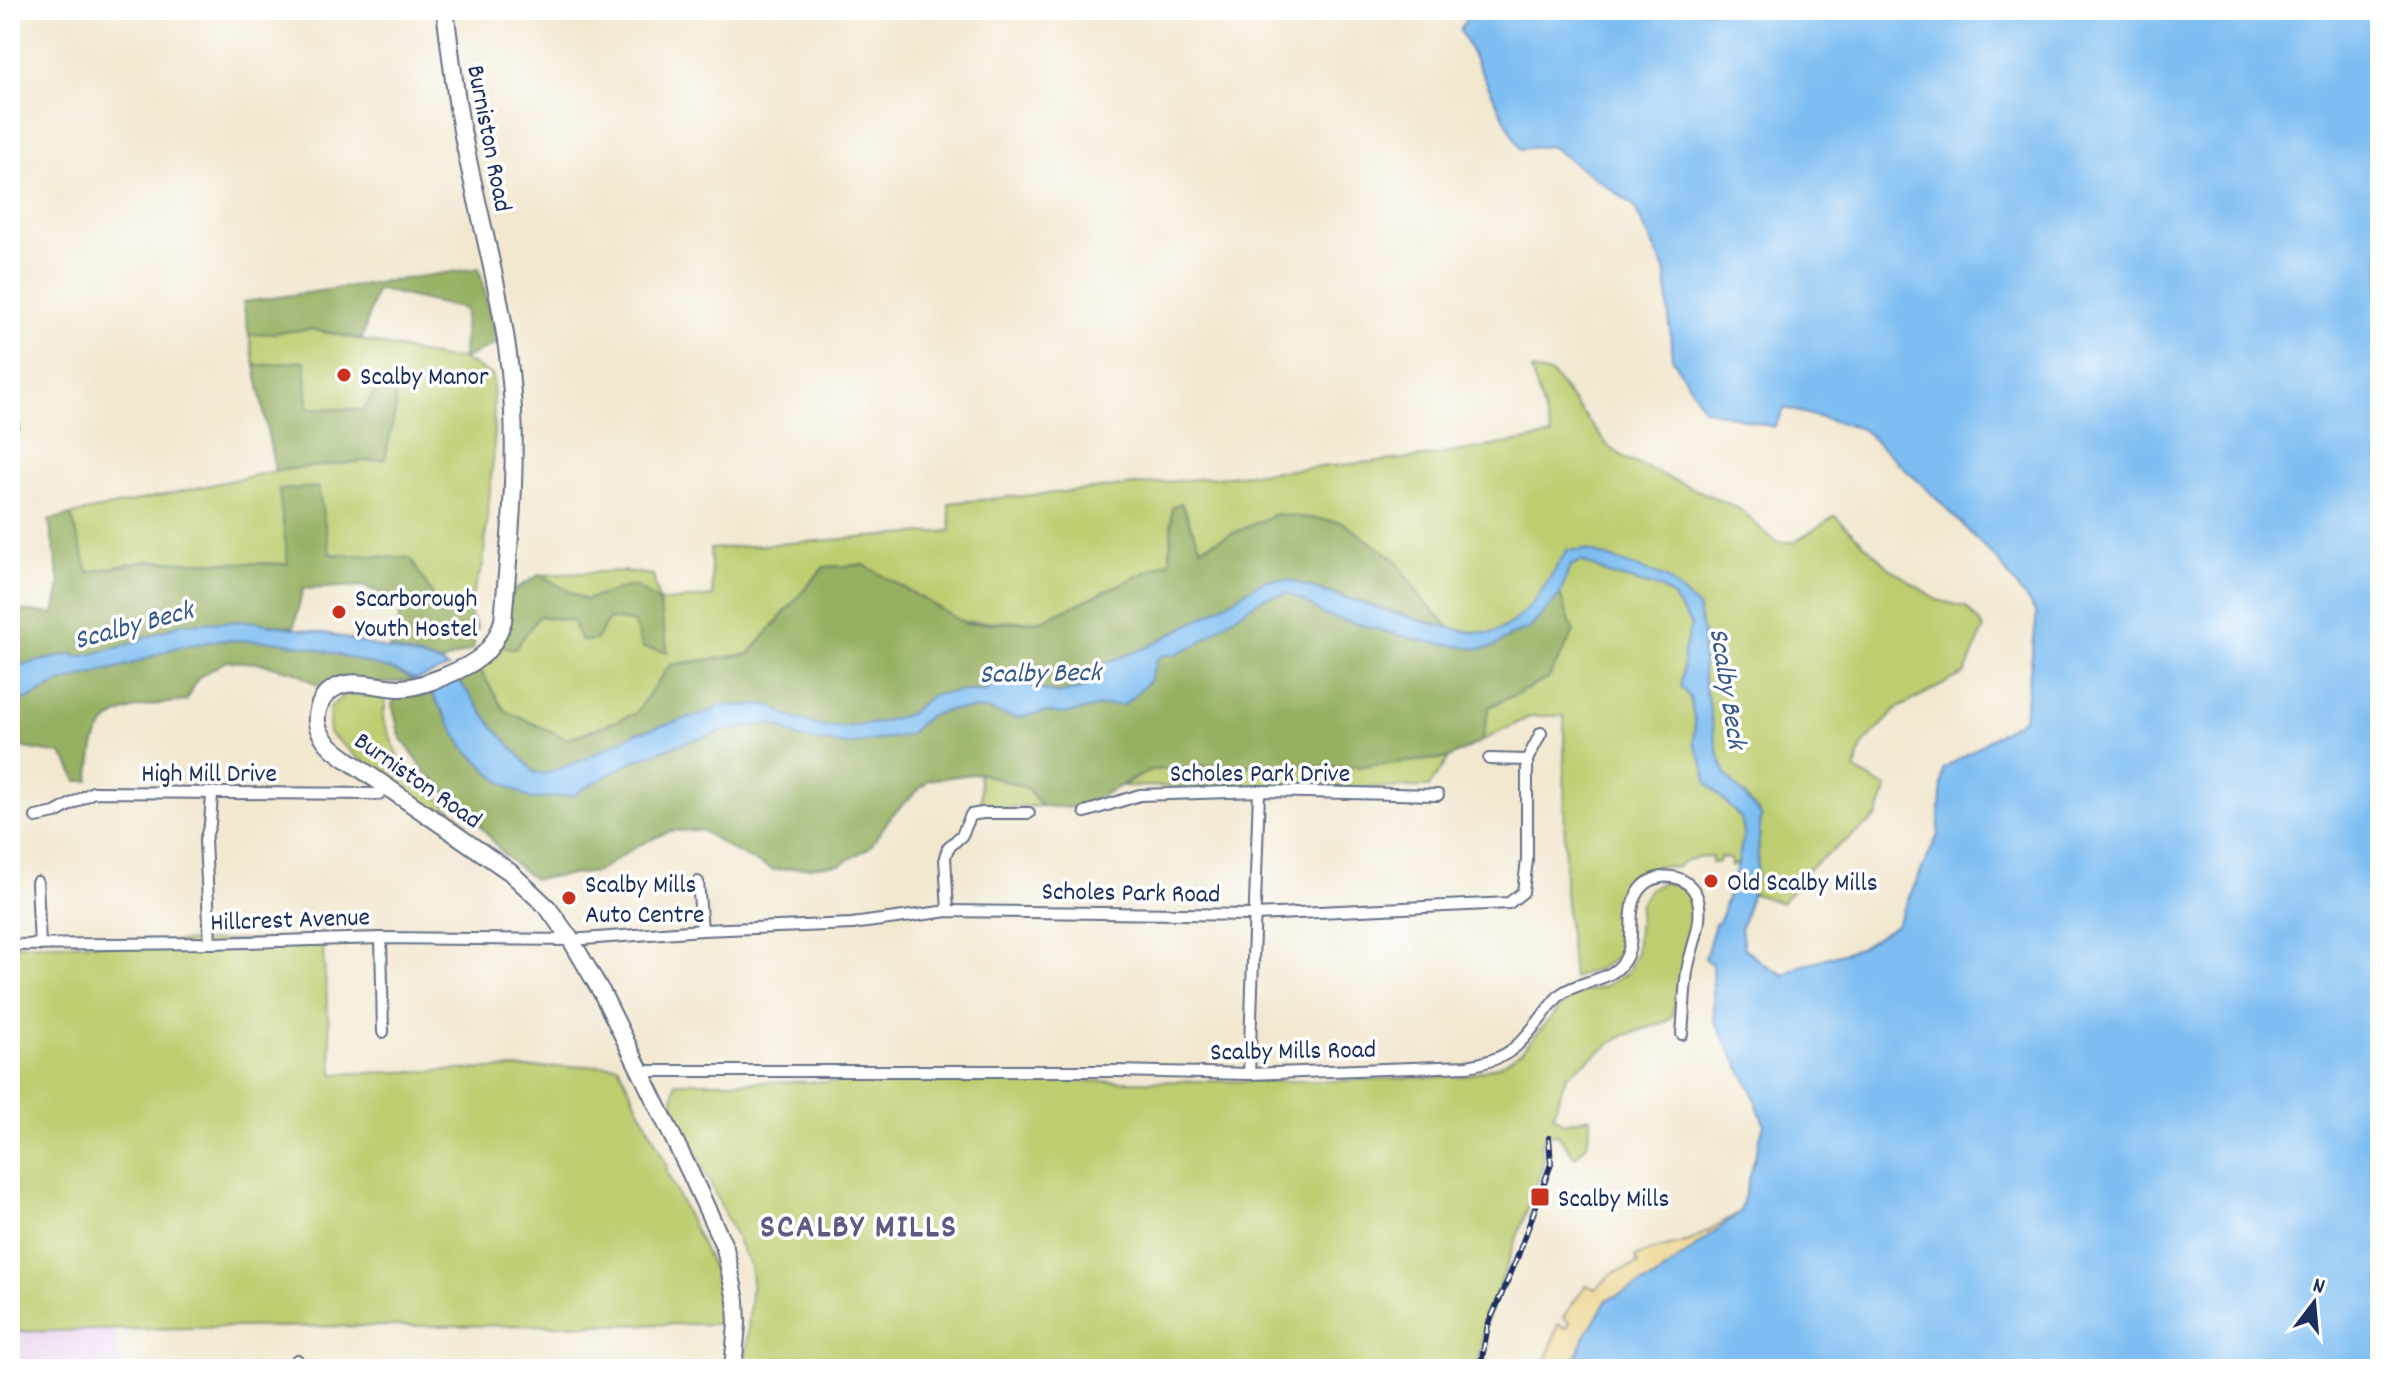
<svg xmlns="http://www.w3.org/2000/svg" width="2390" height="1379" font-family="Dekko,sans-serif">
<rect width="100%" height="100%" fill="#fff"/>
<filter id="ink" filterUnits="userSpaceOnUse"><feTurbulence type="fractalNoise" baseFrequency=".0125" numOctaves="2"/><feDisplacementMap in="SourceGraphic" scale="16" xChannelSelector="R" yChannelSelector="G"/><feConvolveMatrix kernelMatrix="1 2 1 2 8 2 1 2 1" color-interpolation-filters="sRGB"/></filter>
<filter id="wash" filterUnits="userSpaceOnUse"><feTurbulence type="fractalNoise" baseFrequency=".006" numOctaves="4" result="noise"/><feDisplacementMap in="SourceGraphic" scale="32" xChannelSelector="R" yChannelSelector="G"/><feGaussianBlur stdDeviation="1.8" result="paint"/><feColorMatrix in="noise" values="0 0 0 0 0 0 0 0 0 0 0 0 0 0 0 0 0 1.4 0 .05"/><feComposite in="paint" operator="in"/></filter>
<g filter="url(#wash)">
<rect width="100%" height="100%" fill="#f2e8d0"/>
<!-- built -->
<polygon fill="#e9d1ed" points="115,1330 123,1369 10,1369 10,1332"/>
<!-- green -->
<g fill="#bdcd6f" stroke="#6c7e66" stroke-width="2">
<polygon points="311,329 443,358 463,359 493,376 494,447 483,565 467,608 435,599 409,558 330,554 279,490 289,564 147,561 88,572 71,515 275,471 385,458 379,384 364,410 308,408 305,361 255,366 249,335"/>
<polygon points="1531,370 1552,374 1609,447 1628,460 1738,508 1776,542 1795,542 1835,516 1887,566 1937,600 1966,607 1984,628 1965,673 1898,708 1862,746 1855,770 1887,788 1877,817 1808,869 1782,903 1751,893 1756,878 1761,815 1726,775 1717,749 1703,676 1703,635 1667,578 1587,550 1554,571 1541,595 1520,617 1493,634 1451,629 1421,598 1395,559 1276,514 1200,548 1181,503 1172,508 1170,561 1041,621 963,622 864,565 824,567 749,654 670,665 635,714 567,739 505,711 478,667 496,647 515,648 539,616 572,621 595,640 609,619 633,622 659,602 585,600 540,575 623,571 653,575 659,602 713,596 710,549 951,531 949,503 1424,457 1552,436"/>
<path d="M1582 561 1608 574 1660 588 1672 596 1691 625 1684 651 1681 686 1690 698 1695 721 1694 743 1703 764 1707 782 1741 818 1744 832 1738 864 1731 866 1730 859 1720 857 1719 862 1712 863V857C1699 858 1685 857 1676 868 1653 861 1629 875 1623 899 1619 915 1621 934 1620 950 1613 966 1588 972 1573 978L1565 892 1564 716H1531L1482 741 1489 707 1548 679 1574 632 1560 595 1570 566Z"/>
<polygon points="346,694 386,698 383,719 401,764 465,822 468,833 357,757 329,733 330,707"/>
<polygon points="1449,758 1429,787 1324,788 1122,786 1151,770 1217,765 1353,767"/>
<polygon points="979,773 1027,788 1042,806 982,808"/>
<polygon points="1662,883 1677,884 1690,895 1691,919 1672,1016 1665,1022 1620,1037 1566,1076 1553,1115 1563,1123 1591,1117 1587,1145 1575,1157 1558,1135 1546,1134 1540,1145 1544,1157 1541,1171 1485,1325 1478,1369 745,1369 752,1279 750,1267 678,1116 673,1099 676,1082 1330,1081 1464,1076 1500,1065 1522,1051 1570,996 1603,987 1627,973 1636,954 1640,903 1650,888"/>
<polygon points="322,939 333,1074 618,1065 666,1163 667,1173 713,1268 719,1290 720,1324 234,1327 10,1332 10,945"/>
</g>
<!-- forest -->
<g fill="#96b062" stroke="#587060" stroke-width="2">
<polygon points="479,268 497,343 463,359 465,309 376,289 362,339 311,329 249,335 243,302"/>
<polygon points="305,361 308,408 364,410 379,384 394,380 396,408 385,459 275,471 255,366"/>
<polygon points="318,487 330,554 410,558 435,599 467,608 477,627 473,649 440,663 389,648 396,633 403,600 362,586 303,589 294,627 248,621 181,624 122,647 80,657 73,654 10,667 10,609 54,614 60,585 49,520 71,515 88,572 147,561 288,564 279,490"/>
<polygon points="1181,503 1201,548 1276,514 1342,522 1395,559 1421,598 1451,629 1288,580 1265,580 1209,614 1148,647 1103,664 1083,688 1058,694 1019,683 986,691 964,691 932,695 909,714 878,723 847,727 824,727 787,716 769,705 718,706 714,711 636,733 585,759 545,774 534,772 493,726 454,674 478,667 505,711 568,739 635,714 670,665 749,654 824,567 864,565 966,624 1041,621 1170,561 1172,508"/>
<polygon points="540,575 585,600 634,585 659,602 668,652 643,648 633,622 609,619 595,640 581,641 572,621 539,616 515,649 496,647 512,591"/>
<polygon points="1288,593 1305,601 1324,615 1423,641 1480,649 1493,647 1512,635 1529,629 1560,595 1574,632 1548,679 1489,707 1482,741 1449,758 1353,767 1217,765 1151,770 1077,808 1042,806 1027,788 979,773 929,780 892,815 870,847 841,864 773,870 732,850 701,830 670,831 639,845 597,872 533,879 504,855 477,821 426,773 400,736 392,704 397,696 427,685 463,746 498,780 531,799 573,795 633,761 679,744 732,729 766,724 777,726 800,738 847,745 907,735 928,716 950,710 984,709 1016,718 1044,712 1064,714 1106,705 1124,705 1149,681 1156,659 1164,655 1174,655 1198,644 1225,623 1263,598"/>
<path d="M220 640C236 640 253 640 270 641 316 643 374 661 416 680L323 689 296 672 260 663 226 661 198 678 186 701C154 705 106 704 95 743 92 755 91 768 89 781H77L68 762 61 754 25 748 10 741V697L27 700 58 683 132 664 174 648Z"/>
</g>
<!-- sand -->
<polygon fill="#eeda9e" stroke="#84847e" stroke-width="2" points="1740,1212 1654,1279 1607,1300 1586,1334 1571,1369 1544,1369 1558,1324 1567,1328 1570,1322 1563,1317 1586,1285 1595,1289 1613,1273 1638,1264 1635,1257 1650,1251 1690,1241"/>
<!-- water -->
<g fill="#7dbdf1" stroke="#4c76a8" stroke-width="2">
<path d="M1471 10H2380V1369H1571L1586 1334 1607 1300 1654 1279 1740 1212 1764 1124 1751 1089 1714 1020 1712 965 1705 958 1715 924 1719 922 1738 864 1744 832 1741 818 1707 783 1703 764 1694 743 1695 721 1690 698 1681 686 1684 651 1691 625 1672 596 1660 588 1608 574 1582 561 1570 566 1560 595 1529 629 1512 635 1493 647 1480 649 1423 641 1324 615 1305 601 1287 593 1263 598 1225 623 1198 644 1174 655H1164L1157 659 1149 681 1124 705H1106L1064 714 1044 712 1016 718 984 709 950 710 928 716 908 735 847 745 800 738 778 726 766 724 732 729 679 744 633 761 573 795 531 799 498 780 463 746 427 685 454 674 493 726 534 772 545 774 585 759 636 733 714 711 718 706 770 705 787 716 824 727H847L878 723 909 714 932 695 964 691H986L993 681 1019 683 1058 694 1083 688 1103 664 1148 647 1209 614 1265 580H1288C1320 590 1472 642 1495 632 1532 617 1547 581 1567 550H1587L1667 578 1698 608 1703 635V676L1717 749 1726 775 1761 815 1756 878 1741 928 1744 948 1762 963 1784 975 1797 967 1859 948 1896 925 1938 835 1943 769 2024 718 2037 614 1998 561 1928 490 1862 429 1785 408 1774 427 1704 409 1672 358 1666 272 1633 205 1550 146 1520 149 1460 30Z"/>
<polygon points="248,621 329,634 440,663 448,668 416,680 396,671 310,647 273,641 220,640 174,648 132,664 58,683 27,700 10,697 10,667 73,654 79,657 122,647 181,624"/>
</g>
</g>
<g filter="url(#ink)">
<g fill="none" stroke-linecap="round" stroke-linejoin="round">
<!-- minor casing -->
<g stroke="#667086" stroke-width="14">
<g id="minor">
<polyline points="10,412 13,424 10,426"/>
<polyline points="1489,759 1527,760"/>
<polyline points="1085,812 1140,795 1259,791 1438,795"/>
<polyline points="36,817 55,813 93,792 379,794 384,787"/>
<polyline points="37,882 40,945"/>
<polyline points="698,882 702,930"/>
<polyline points="948,911 945,857 948,848 962,835 971,815 982,813 1029,813"/>
<polyline points="381,938 383,1032"/>
<polyline points="210,943 205,840 210,824 212,795"/>
<polyline points="10,945 210,943 381,938 571,940 702,930 852,924 948,911 1254,915 1509,903 1523,892 1527,860 1527,760 1541,733"/>
<path d="M640 1071H1116L1249 1074 1467 1066C1508 1059 1515 1050 1541 1018 1547 1010 1553 1001 1561 994 1578 981 1607 982 1621 965 1640 943 1623 912 1640 890 1655 869 1691 873 1698 900 1704 923 1690 950 1687 972 1684 993 1684 1013 1682 1034"/>
<polyline points="1249,1074 1259,791"/>
<polyline points="297,1360 299,1369"/>
</g>
</g>
<!-- primary casing -->
<g stroke="#667086" stroke-width="20">
<path id="primary" d="M445 10C450 48 454 87 461 125 476 207 501 288 510 371 519 454 510 539 503 621 499 633 494 644 485 653 470 668 421 688 400 688 380 688 359 679 339 686 319 694 310 719 323 737 328 746 337 752 345 758L510 872 548 908 571 940 602 993 689 1170 725 1248 736 1300 737 1324 733 1369"/>
</g>
<!-- minor -->
<use href="#minor" stroke="#fff" stroke-width="10"/>
<!-- primary -->
<use href="#primary" stroke="#fff" stroke-width="16"/>
<!-- rail casing -->
<g stroke="#1b2f5e" stroke-width="6">
<polyline id="rail" points="1480,1369 1488,1325 1516,1261 1551,1164 1549,1138"/>
</g>
<!-- rail -->
<use href="#rail" stroke="#fff" stroke-width="3" stroke-dasharray="9" stroke-linecap="butt"/>
</g>
</g>
<!-- markers -->
<g fill="#c8321e" stroke="#fff" stroke-width="3">
<circle cx="344" cy="375" r="8"/>
<circle cx="339" cy="612" r="8"/>
<circle cx="1711" cy="881" r="8"/>
<circle cx="569" cy="898" r="8"/>
<rect x="1530" y="1187" width="20" height="20" rx="4"/>
</g>
<g text-anchor="middle" stroke-width="7" stroke-linejoin="round" paint-order="stroke">
<!-- street labels -->
<g font-size="26" fill="#1b2f5e" stroke="#fff">
<text transform="translate(491 138) rotate(79)" y="9">Burniston Road</text>
<text x="209" y="781">High Mill Drive</text>
<text x="1260" y="781">Scholes Park Drive</text>
<text transform="translate(419 779) rotate(35)" y="9">Burniston Road</text>
<text transform="translate(1131 891) rotate(1)" y="9">Scholes Park Road</text>
<text transform="translate(290 918) rotate(-2)" y="9">Hillcrest Avenue</text>
<text transform="translate(1293 1049) rotate(-1)" y="9">Scalby Mills Road</text>
</g>
<!-- poi labels -->
<g font-size="26" fill="#1b2f5e" stroke="#fff" text-anchor="start">
<text x="360" y="384">Scalby Manor</text>
<text x="355" y="606">Scarborough<tspan x="355" dy="30">Youth Hostel</tspan></text>
<text x="1727" y="890">Old Scalby Mills</text>
<text x="585" y="892">Scalby Mills<tspan x="585" dy="30">Auto Centre</tspan></text>
<text x="1558" y="1206">Scalby Mills</text>
</g>
<!-- water labels -->
<g font-size="28" font-style="italic" fill="#385a8a" stroke="#fff">
<text transform="translate(133 623) rotate(-15)" y="10">Scalby Beck</text>
<text transform="translate(1040 671) rotate(-1)" y="10">Scalby Beck</text>
<text transform="translate(1730 688) rotate(81)" y="10">Scalby Beck</text>
</g>
<!-- district labels -->
<g font-size="34" font-weight="bold" letter-spacing="2" fill="#5f5a83" stroke="#fff">
<text x="859" y="1236">SCALBY MILLS</text>
</g>
</g>
<!-- margin -->
<rect width="2390" height="1379" fill="none" stroke="#fff" stroke-width="40"/>
<!-- north arrow -->
<g transform="translate(2314 1303) rotate(16)" stroke="#ffffff" stroke-width="6" paint-order="stroke">
<path d="M0-6L14 30L0 20L-14 30Z" fill="#1b2f5e"/>
<text y="-12" font-size="22" font-weight="bold" text-anchor="middle" fill="#1b2f5e">N</text>
</g>
</svg>
